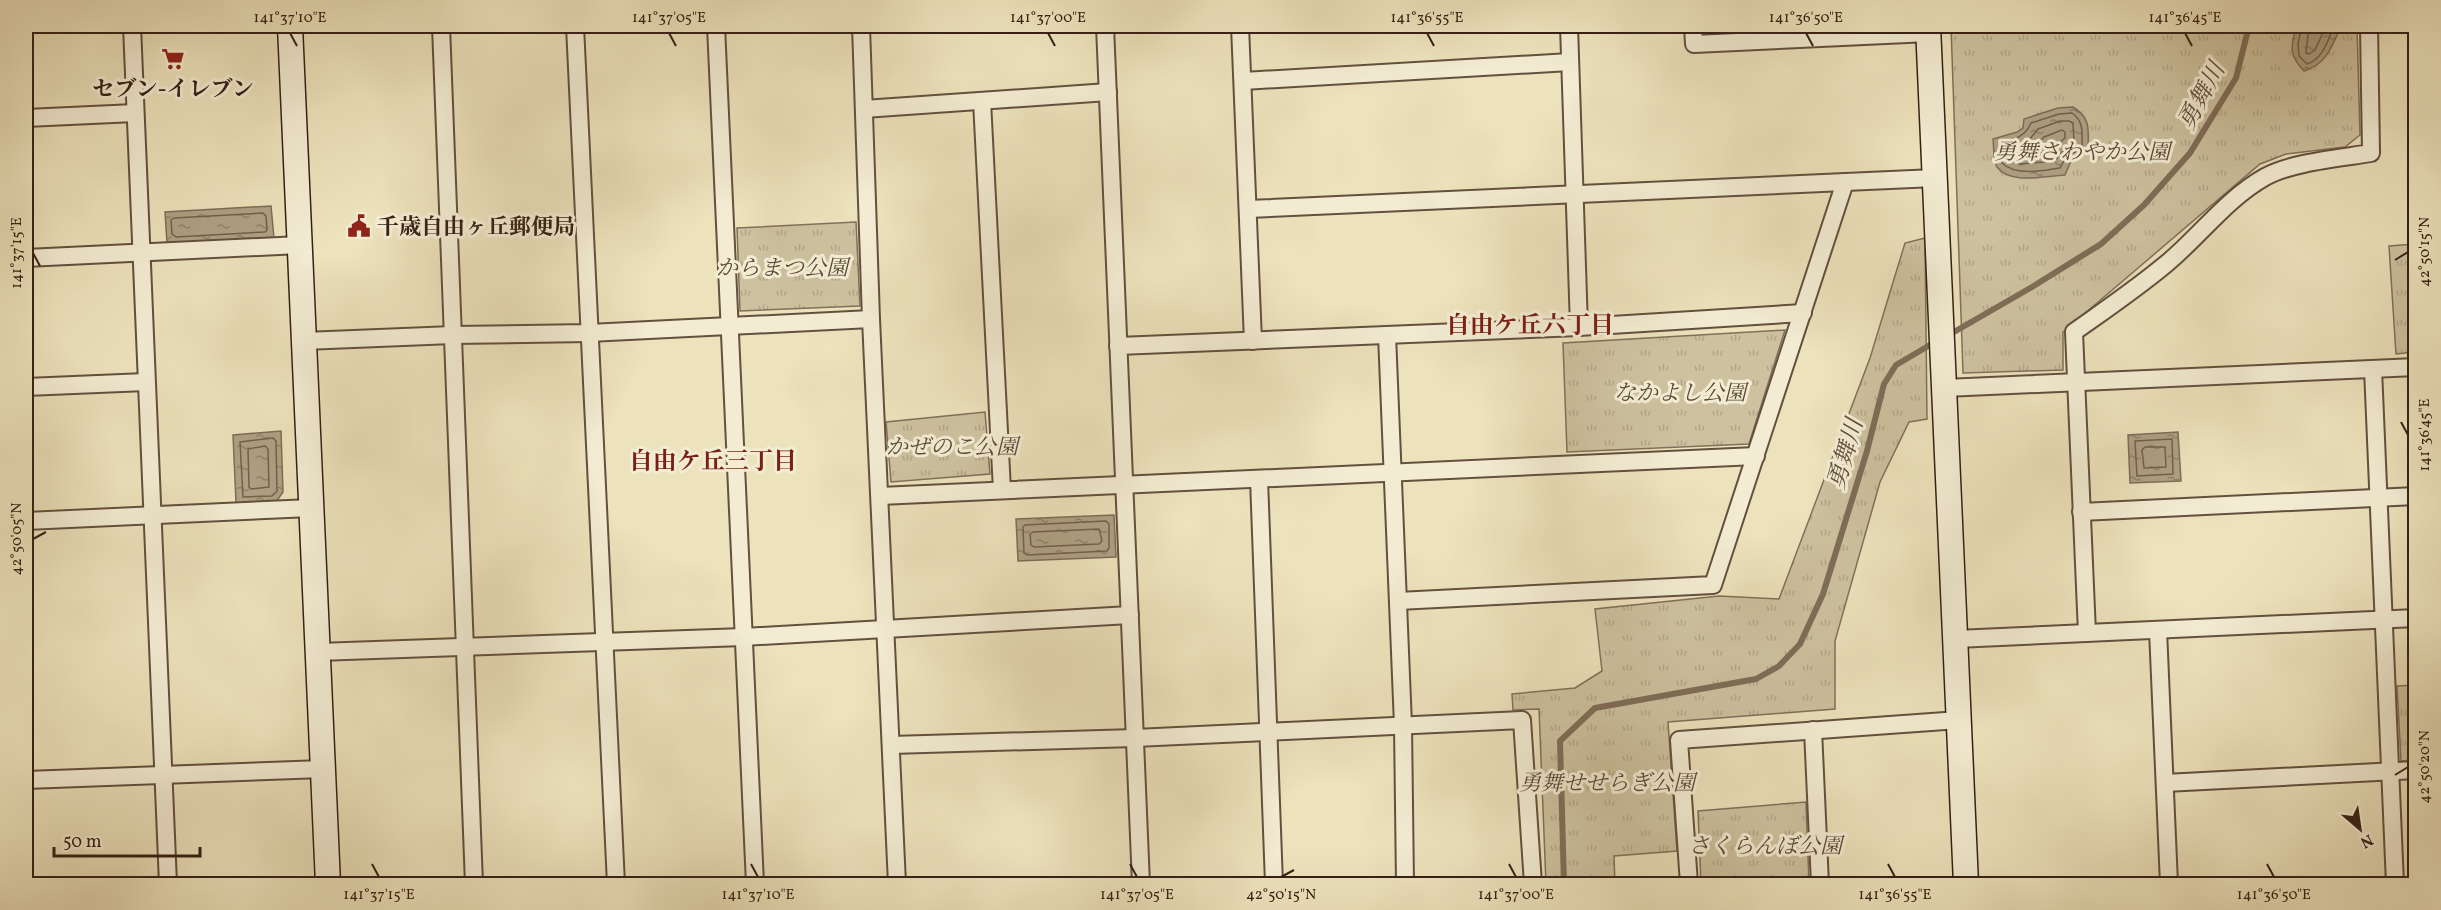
<svg xmlns="http://www.w3.org/2000/svg" width="2441" height="910" font-family="Vollkorn,'Noto Serif JP',serif">
<defs>
<pattern id="grass-tufts" width="24" height="20" patternUnits="userSpaceOnUse" patternTransform="scale(1.5)"><rect width="24" height="20" fill="#cdc19f"/><path d="M3 7l-1-3M5 7V3M7 7l1-3M15 17l-1-3M17 17v-4M19 17l1-3" fill="none" stroke="#b1a688"/></pattern>
<pattern id="water-ripples" width="26" height="14" patternUnits="userSpaceOnUse" patternTransform="scale(1.5)"><rect width="26" height="14" fill="#aea083"/><path d="M2 4q2-2 4 0t4 0M15 11q2-2 4 0t4 0" fill="none" stroke="#8e826a"/></pattern>
</defs>
<rect width="100%" height="100%" fill="#ece2bc"/>
<filter id="stains"><feTurbulence type="fractalNoise" baseFrequency=".00333" numOctaves="4"/><feColorMatrix values="0 0 0 0 .2 0 0 0 0 .09 0 0 0 0 .02 0 0 0 .5 -.17"/></filter>
<radialGradient id="worn" r=".72"><stop offset=".6" stop-color="#630" stop-opacity="0"/><stop offset="1" stop-color="#630" stop-opacity=".3"/></radialGradient>
<!-- grass -->
<g fill="url(#grass-tufts)" stroke="#81705a" stroke-width="1.5">
<polygon points="1951,26 2357,26 2360,135 2345,147 2286,154 2260,164 2063,332 2063,370 1963,373"/>
<polygon points="856,222 860,306 740,311 737,228"/>
<polygon points="1925,238 1927,419 1909,422 1880,482 1835,641 1835,709 1668,722 1677,851 1614,856 1615,884 1546,884 1539,709 1513,710 1512,694 1575,688 1602,671 1595,609 1719,596 1779,599 1870,358 1905,243"/>
<polygon points="2415,244 2415,352 2396,354 2389,246"/>
<polygon points="1785,330 1749,444 1567,452 1563,343"/>
<polygon points="985,412 990,474 891,482 886,422"/>
<polygon points="2415,685 2415,760 2401,761 2397,686"/>
<polygon points="1806,802 1809,883 1701,884 1698,811"/>
</g>
<!-- water -->
<g fill="url(#water-ripples)" stroke="#7e6d57" stroke-width="1.5">
<path d="M2296 26H2341C2332 46 2327 64 2304 71 2288 54 2291 47 2296 26Z"/>
<path d="M2073 107C2092 119 2088 130 2088 151L2070 163 2065 175C2046 176 2010 185 1997 167 1993 161 1994 147 1993 139L2017 132 2023 128 2024 119 2058 108Z"/>
<polygon points="2408,144 2415,144 2415,181 2409,181"/>
<polygon points="271,206 274,238 167,243 165,212"/>
<polygon points="281,431 283,492 276,502 236,503 233,435"/>
<polygon points="2178,432 2181,481 2130,483 2128,435"/>
<polygon points="1114,515 1116,557 1018,561 1016,519"/>
</g>
<g fill="none" stroke-linecap="round" stroke-linejoin="round">
<!-- shore -->
<g stroke="#72604c" stroke-width="1.5">
<path d="M2302 26 2298 44 2299 56 2307 64C2323 59 2328 40 2334 26"/>
<polyline points="2309,26 2306,53 2309,54 2315,50 2326,26"/>
<path d="M2072 113C2084 121 2082 133 2082 146L2065 159 2060 168C2043 171 2015 176 2002 163L2001 143C2015 139 2025 137 2031 123L2059 114Z"/>
<polygon points="2060,121 2069,121 2073,123 2074,142 2060,154 2055,161 2021,164 2009,160 2009,149 2030,139 2038,129"/>
<polygon points="2062,130 2065,132 2065,138 2049,152 2032,153 2032,149 2044,137"/>
<polygon points="263,213 266,216 267,230 265,232 176,237 172,234 171,220 174,218"/>
<polygon points="273,438 276,441 277,491 272,496 243,497 240,442"/>
<polygon points="2172,439 2173,474 2137,476 2135,441"/>
<polygon points="265,446 268,449 269,487 251,489 249,487 248,449"/>
<polygon points="2145,447 2165,447 2166,467 2144,468 2142,450"/>
<polygon points="1106,521 1109,524 1109,548 1107,551 1027,555 1024,553 1023,527 1025,525"/>
<polygon points="1099,529 1102,541 1099,544 1034,547 1031,545 1030,534 1033,532"/>
</g>
<!-- stream -->
<g stroke="#7e6d57" stroke-width="6">
<polyline points="1947,336 2032,287 2101,244 2144,205 2190,153 2236,78 2249,26"/>
<polyline points="1564,884 1560,741 1595,708 1756,679 1779,666 1800,644 1823,594 1867,451 1884,384 1896,365 1935,342"/>
</g>
<!-- street casing -->
<g stroke="#63503e" stroke-width="20">
<g id="street">
<polyline points="132,26 168,884"/>
<polyline points="441,26 474,884"/>
<polyline points="575,26 616,884"/>
<polyline points="716,26 755,884"/>
<polyline points="861,26 871,319 897,884"/>
<polyline points="1105,26 1141,884"/>
<polyline points="1240,26 1253,341"/>
<polyline points="1569,26 1579,327"/>
<polyline points="1693,26 1694,44 1929,33"/>
<polyline points="1243,81 1570,62"/>
<polyline points="982,101 1002,490"/>
<polyline points="864,109 1108,92"/>
<polyline points="26,118 135,113"/>
<polyline points="1248,209 1935,178"/>
<polyline points="26,258 300,245"/>
<polyline points="1387,335 1403,725 1405,884"/>
<polyline points="304,341 453,335 589,333 871,319"/>
<polyline points="1118,346 1579,327 1803,313"/>
<polyline points="2373,369 2395,884"/>
<polyline points="26,387 146,382"/>
<polyline points="1945,388 2416,367"/>
<polyline points="1259,479 1274,884"/>
<polyline points="880,496 1756,456"/>
<polyline points="2081,512 2416,496"/>
<polyline points="26,521 311,508"/>
<polyline points="1398,601 1713,585 1845,182"/>
<polyline points="2158,630 2169,884"/>
<path d="M2087 633 2074 332C2105 310 2136 289 2166 264 2200 236 2226 199 2265 177 2292 162 2341 158 2371 153L2369 26"/>
<polyline points="1956,639 2416,618"/>
<polyline points="318,652 744,637 1130,615"/>
<polyline points="1813,730 1820,884"/>
<polyline points="891,745 1135,738 1522,720 1533,884"/>
<polyline points="26,780 323,769"/>
<polyline points="2165,783 2416,770"/>
<polyline points="1689,884 1679,740 1959,720"/>
</g>
</g>
<!-- secondary casing -->
<g stroke="#352014" stroke-width="27">
<g id="secondary">
<polyline points="290,26 328,884"/>
<polyline points="1928,26 1966,884"/>
</g>
</g>
<!-- street -->
<use href="#street" stroke="#f3ecd3" stroke-width="16"/>
<!-- secondary -->
<use href="#secondary" stroke="#f3ecd3" stroke-width="24"/>
</g>
<!-- ticks -->
<path fill="none" stroke="#352014" stroke-width="2" d="M290 33 297 46M669 33 676 46M1048 33 1055 46M1427 33 1434 46M1806 33 1813 46M2185 33 2192 46M33 253 40 266M2395 260 2408 252M2401 422 2408 435M33 539 46 532M2395 775 2408 767M372 864 379 877M751 864 758 877M1130 864 1137 877M1509 864 1516 877M1888 864 1895 877M2267 864 2274 877M1281 877 1294 870"/>
<!-- icons -->
<defs>
<g id="supermarket-bare" transform="scale(1.8)"><path d="M-6-5.5h2.5l.6 2H6L4.5 2H-2.5L-4.4-4H-6ZM-1.5 3.2a1.3 1.3 0 1 0 .1 0ZM3 3.2a1.3 1.3 0 1 0 .1 0Z" fill="#8f2418" stroke="#f3ecd3" stroke-width="2.5" paint-order="stroke"/></g>
<g id="civic-bare" transform="scale(1.8)"><path d="M-.6-6.5H3V-4.5H.6V-3L4-1V1h2V6H-6V1h2V-1L-.6-3ZM-1.2 2.5V6h2.4V2.5Z" fill="#8f2418" stroke="#f3ecd3" stroke-width="2.5" paint-order="stroke"/></g>
</defs>
<g fill-rule="evenodd">
<use href="#supermarket-bare" x="173" y="59"/>
<use href="#civic-bare" x="359" y="226"/>
</g>
<g text-anchor="middle" stroke-width="6" stroke-linejoin="round" paint-order="stroke">
<!-- poi labels -->
<g font-size="22" font-weight="bold" fill="#352014" stroke="#f3ecd3">
<text x="173" y="96">セブン-イレブン</text>
<text x="377" y="234" text-anchor="start">千歳自由ヶ丘郵便局</text>
</g>
<!-- park labels -->
<g font-size="22" font-style="italic" fill="#5b4837" stroke="#f3ecd3">
<text x="2082" y="159">勇舞さわやか公園</text>
<text x="782" y="275">からまつ公園</text>
<text x="1680" y="400">なかよし公園</text>
<text x="952" y="454">かぜのこ公園</text>
<text x="1607" y="790">勇舞せせらぎ公園</text>
<text x="1765" y="853">さくらんぼ公園</text>
</g>
<!-- water labels -->
<g font-size="24" font-style="italic" fill="#5f4d3b" stroke="#f3ecd3">
<text transform="translate(2201 96) rotate(-62)" y="8">勇舞川</text>
<text transform="translate(1845 454) rotate(-74)" y="8">勇舞川</text>
</g>
<!-- neighbourhood labels -->
<g font-size="24" font-weight="bold" fill="#7a1f14" stroke="#f3ecd3">
<text x="1530" y="333">自由ケ丘六丁目</text>
<text x="713" y="469">自由ケ丘三丁目</text>
</g>
</g>
<!-- margin -->
<rect width="2441" height="910" fill="none" stroke="#ece2bc" stroke-width="66"/>
<!-- north arrow -->
<g transform="translate(2360 829) rotate(151)" stroke="#f3ecd3" stroke-width="4.5" paint-order="stroke">
<path d="M0-4.5L10 22L0 15L-10 22Z" fill="#352014"/>
<text y="-9" font-size="16" font-weight="bold" text-anchor="middle" fill="#352014">N</text>
</g>
<!-- scale -->
<path d="M54 847v9h146v-9" fill="none" stroke="#352014" stroke-width="3"/>
<text x="63" y="847" font-size="18" fill="#352014" stroke="#f3ecd3" stroke-width="4.5" paint-order="stroke">50 m</text>
<rect x="33" y="33" width="2375" height="844" fill="none" stroke="#352014" stroke-width="2"/>
<g font-size="15" text-anchor="middle" fill="#352014">
<text x="290" y="22">141°37'10"E</text>
<text x="669" y="22">141°37'05"E</text>
<text x="1048" y="22">141°37'00"E</text>
<text x="1427" y="22">141°36'55"E</text>
<text x="1806" y="22">141°36'50"E</text>
<text x="2185" y="22">141°36'45"E</text>
<text transform="translate(2424 252) rotate(-90)" y="5">42°50'15"N</text>
<text transform="translate(16 253) rotate(-90)" y="5">141°37'15"E</text>
<text transform="translate(2424 435) rotate(-90)" y="5">141°36'45"E</text>
<text transform="translate(16 539) rotate(-90)" y="5">42°50'05"N</text>
<text transform="translate(2424 767) rotate(-90)" y="5">42°50'20"N</text>
<text x="379" y="899">141°37'15"E</text>
<text x="758" y="899">141°37'10"E</text>
<text x="1137" y="899">141°37'05"E</text>
<text x="1281" y="899">42°50'15"N</text>
<text x="1516" y="899">141°37'00"E</text>
<text x="1895" y="899">141°36'55"E</text>
<text x="2274" y="899">141°36'50"E</text>
</g>
<rect width="100%" height="100%" filter="url(#stains)"/>
<rect width="100%" height="100%" fill="url(#worn)"/>
</svg>
